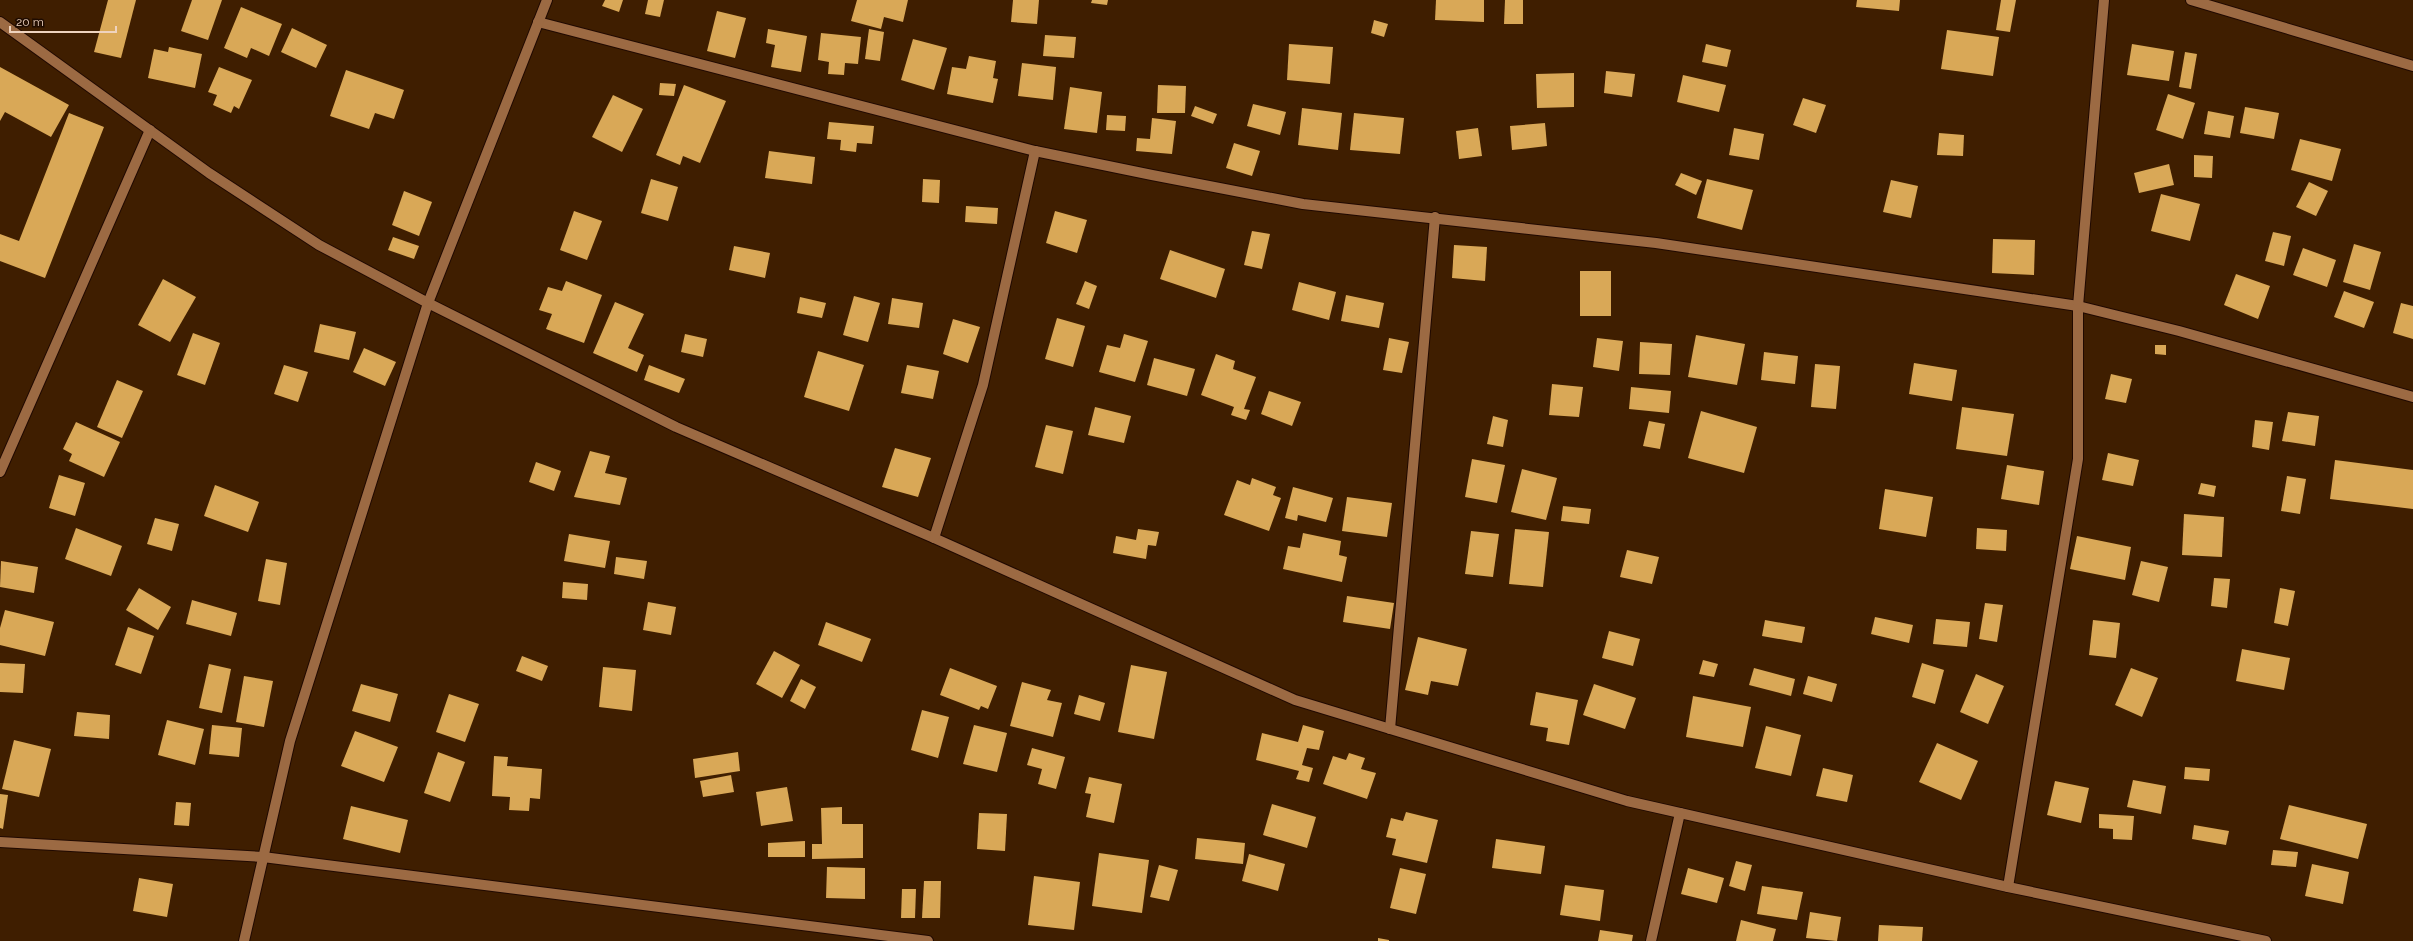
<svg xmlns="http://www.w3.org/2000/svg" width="2413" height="941" font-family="Raleway,sans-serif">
<rect width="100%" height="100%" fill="#3f1e00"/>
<!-- building -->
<g fill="#d9a857">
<polygon points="108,0 136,0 121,58 94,52"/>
<polygon points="192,0 222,0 208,40 181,31"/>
<polygon points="605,0 623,0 619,12 602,6"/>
<polygon points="648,0 664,0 660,17 645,14"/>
<polygon points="857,0 908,0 903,22 884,17 881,29 851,21"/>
<polygon points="1013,0 1039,0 1037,24 1011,22"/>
<polygon points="1092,0 1108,0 1107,5 1091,3"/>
<polygon points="1436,0 1484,0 1484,22 1435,20"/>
<polygon points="1505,0 1523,0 1523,24 1504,24"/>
<polygon points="1857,0 1900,0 1899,11 1856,7"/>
<polygon points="2001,0 2016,0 2010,32 1996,30"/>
<polygon points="241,7 282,24 269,56 251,48 247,58 224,48"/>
<polygon points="717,11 746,18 735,58 707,51"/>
<polygon points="1374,20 1388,24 1384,37 1371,33"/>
<polygon points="292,28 327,45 316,68 281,52"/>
<polygon points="768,29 807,36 801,72 771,67 775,45 766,43"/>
<polygon points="869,29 884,32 880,61 865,59"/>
<polygon points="1947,30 1999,37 1993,76 1941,69"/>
<polygon points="821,33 861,37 858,64 845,63 844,75 828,74 829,62 818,60"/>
<polygon points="1045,35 1076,37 1074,58 1043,56"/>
<polygon points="913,39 947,48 934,90 901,80"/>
<polygon points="1289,44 1333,47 1330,84 1287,80"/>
<polygon points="1706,44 1731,50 1727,67 1702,62"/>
<polygon points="2132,44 2174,51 2169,81 2127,75"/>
<polygon points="169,47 202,54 195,88 148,78 154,49 168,52"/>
<polygon points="2185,52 2197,54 2191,89 2179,87"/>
<polygon points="969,56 996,61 993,78 998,79 993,103 947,94 952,67 966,69"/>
<polygon points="1022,63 1056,67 1053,100 1018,96"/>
<polygon points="0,67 69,105 51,137 5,112 0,121"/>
<polygon points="219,67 252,80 239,109 234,106 231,113 213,105 217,95 208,92"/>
<polygon points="346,70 404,90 394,119 375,113 369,129 330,116"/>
<polygon points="1606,71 1635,74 1632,97 1604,93"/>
<polygon points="1574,73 1574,107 1537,108 1536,74"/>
<polygon points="1683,75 1726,85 1719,112 1677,102"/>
<polygon points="660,83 676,84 674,96 659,95"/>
<polygon points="684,85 726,101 700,163 683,156 680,165 656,155"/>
<polygon points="1158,85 1186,86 1185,113 1157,113"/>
<polygon points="1070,87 1102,92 1097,133 1064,129"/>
<polygon points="2168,94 2195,103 2183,139 2156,130"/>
<polygon points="613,95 643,109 622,152 592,137"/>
<polygon points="1803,98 1826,105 1816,133 1793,125"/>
<polygon points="1253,104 1286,112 1280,135 1247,126"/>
<polygon points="1195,106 1217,114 1213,124 1191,116"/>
<polygon points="2245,107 2279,113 2274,139 2240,133"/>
<polygon points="1302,108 1342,113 1338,150 1298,145"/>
<polygon points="2208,111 2234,116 2230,138 2204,134"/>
<polygon points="69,113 104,127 45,278 0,261 0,234 19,241"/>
<polygon points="1354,113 1404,118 1400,154 1350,150"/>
<polygon points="1107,115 1126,116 1125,131 1106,130"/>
<polygon points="1152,118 1176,121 1172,154 1136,151 1137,138 1150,139"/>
<polygon points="829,122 874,126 872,144 857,143 856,152 840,150 841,140 827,139"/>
<polygon points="1545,123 1547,146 1512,150 1510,126"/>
<polygon points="1478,128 1482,156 1459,159 1456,131"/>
<polygon points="1734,128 1764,134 1759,160 1729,155"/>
<polygon points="1939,133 1964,135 1963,156 1937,155"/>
<polygon points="2300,139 2341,149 2332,181 2291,170"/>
<polygon points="1234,143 1260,151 1252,176 1226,168"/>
<polygon points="769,151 815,157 812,184 765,178"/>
<polygon points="2194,155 2213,156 2212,178 2194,177"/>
<polygon points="2169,164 2174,185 2139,193 2134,173"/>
<polygon points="1681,173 1702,181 1696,195 1675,185"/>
<polygon points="651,179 678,187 668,221 641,213"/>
<polygon points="923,179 940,180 939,203 922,202"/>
<polygon points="1707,179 1753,190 1742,230 1697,218"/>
<polygon points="1891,180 1918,186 1911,218 1883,212"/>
<polygon points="2309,182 2328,191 2316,216 2296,207"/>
<polygon points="404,191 432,202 419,236 392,225"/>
<polygon points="2161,194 2200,204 2190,241 2151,231"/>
<polygon points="966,206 998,208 997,224 965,222"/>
<polygon points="574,211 602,221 587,260 560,250"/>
<polygon points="1055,211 1087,220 1077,253 1046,243"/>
<polygon points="1252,231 1270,234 1262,269 1244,265"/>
<polygon points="2273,232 2291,236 2284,266 2265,261"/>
<polygon points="393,237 419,246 414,259 388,250"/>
<polygon points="1993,239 2035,240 2034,275 1992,273"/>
<polygon points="2354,244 2381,252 2370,290 2343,282"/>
<polygon points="1454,245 1487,247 1485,281 1452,278"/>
<polygon points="734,246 770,253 765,278 729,270"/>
<polygon points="2303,248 2336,260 2327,287 2293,275"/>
<polygon points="1170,250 1225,269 1216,298 1160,279"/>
<rect x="1580" y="271" width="31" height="45"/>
<polygon points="2236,274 2270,286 2258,319 2224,305"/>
<polygon points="163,279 196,297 170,342 138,325"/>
<polygon points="566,281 602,295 584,343 546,329 552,314 539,310 548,287 562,291"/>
<polygon points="1085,281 1097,286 1089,309 1076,304"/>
<polygon points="1299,282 1336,292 1329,320 1292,310"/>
<polygon points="2344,291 2374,302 2364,328 2334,317"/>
<polygon points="1346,295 1384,303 1379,328 1341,321"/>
<polygon points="854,296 880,303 868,342 843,335"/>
<polygon points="800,297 826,303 822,318 797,313"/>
<polygon points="892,298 923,303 919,328 888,324"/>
<polygon points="615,302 644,314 628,348 644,355 637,372 593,353"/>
<polygon points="2401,303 2413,306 2413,339 2393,333"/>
<polygon points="1057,318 1085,326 1073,367 1045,359"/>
<polygon points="953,319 980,327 968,363 943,354"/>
<polygon points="320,324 356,332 349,360 314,352"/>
<polygon points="193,333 220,343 205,385 177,375"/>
<polygon points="685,334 707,339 703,357 681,352"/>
<polygon points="1124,334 1148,341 1135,382 1099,372 1107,345 1120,348"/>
<polygon points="1696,335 1745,344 1737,385 1688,377"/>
<polygon points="1389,338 1409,342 1402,373 1383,370"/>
<polygon points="1597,338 1623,341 1619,371 1593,367"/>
<polygon points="1640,342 1672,344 1670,375 1639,374"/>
<polygon points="2155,345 2166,345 2166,355 2155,354"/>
<polygon points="364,348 396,362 385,386 353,372"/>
<polygon points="818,351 864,365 849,411 804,397"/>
<polygon points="1764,352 1798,356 1795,384 1761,380"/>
<polygon points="1216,354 1235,361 1233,369 1256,377 1244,409 1250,410 1246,420 1231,415 1234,407 1201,395"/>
<polygon points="1154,358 1195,369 1187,396 1147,385"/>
<polygon points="1914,363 1957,370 1952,401 1909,394"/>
<polygon points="1815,364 1840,366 1836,409 1811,407"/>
<polygon points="284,365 308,372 298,402 274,394"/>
<polygon points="649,365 685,379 679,393 644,380"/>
<polygon points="907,365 939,371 933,399 901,393"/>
<polygon points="2111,374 2132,379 2126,403 2105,399"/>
<polygon points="117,380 143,391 122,438 97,427"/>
<polygon points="1552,384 1583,387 1579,417 1549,415"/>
<polygon points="1631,387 1671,391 1669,413 1629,409"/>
<polygon points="1269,391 1301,402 1292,426 1261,414"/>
<polygon points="1095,407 1131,416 1124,443 1088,435"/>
<polygon points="1962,407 2014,414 2007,456 1956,449"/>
<polygon points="1701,411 1757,427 1744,473 1688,458"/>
<polygon points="2288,412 2319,416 2315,446 2282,441"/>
<polygon points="1493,416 1508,420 1503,447 1487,444"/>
<polygon points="2255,420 2273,422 2269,450 2252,447"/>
<polygon points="1649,421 1665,424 1660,449 1643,446"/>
<polygon points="76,422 120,442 104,477 69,461 72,454 63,449"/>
<polygon points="1046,425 1073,431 1063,474 1035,467"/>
<polygon points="895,448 931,458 918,497 882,487"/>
<polygon points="590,451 610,456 605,473 627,478 620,505 574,497"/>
<polygon points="2108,453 2139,460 2133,486 2102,480"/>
<polygon points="1472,459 1505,465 1497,503 1465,497"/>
<polygon points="2335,460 2413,470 2413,509 2330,499"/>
<polygon points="536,462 561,471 554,491 529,482"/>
<polygon points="2007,465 2044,471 2039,505 2001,499"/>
<polygon points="1522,469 1557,478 1546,520 1511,512"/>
<polygon points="59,475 85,483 75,516 49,508"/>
<polygon points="2287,476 2306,479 2300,514 2281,511"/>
<polygon points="1252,478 1276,487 1273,495 1281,498 1269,531 1224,515 1237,480 1250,485"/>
<polygon points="2201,483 2216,486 2214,497 2198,494"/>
<polygon points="215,485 259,502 248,532 204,516"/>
<polygon points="1293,487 1333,498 1326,522 1298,515 1297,521 1285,518"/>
<polygon points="1885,489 1933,497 1926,537 1879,529"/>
<polygon points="1347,497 1392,503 1387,537 1342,531"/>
<polygon points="1563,506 1591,509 1589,524 1561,521"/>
<polygon points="2184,514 2224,517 2222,557 2182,555"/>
<polygon points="155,518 179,524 172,551 147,544"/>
<polygon points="76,528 122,546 111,576 65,559"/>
<polygon points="1977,528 2007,530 2006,551 1976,549"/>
<polygon points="1138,529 1159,532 1156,546 1148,545 1146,559 1113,553 1116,536 1136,540"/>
<polygon points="1515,529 1549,532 1543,587 1509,584"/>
<polygon points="1471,531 1499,534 1493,577 1465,574"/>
<polygon points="1303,533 1341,541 1339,555 1347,557 1342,582 1283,569 1288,546 1300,548"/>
<polygon points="569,534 610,541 605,568 564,561"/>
<polygon points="2077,536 2131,547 2125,580 2070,569"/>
<polygon points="1627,550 1659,557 1652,584 1620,577"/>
<polygon points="616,557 647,561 644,579 614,574"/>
<polygon points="266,559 287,563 280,605 258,601"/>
<polygon points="1,561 38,567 34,593 0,587"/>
<polygon points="2141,561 2168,567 2159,602 2132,595"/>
<polygon points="2214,578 2230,579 2227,608 2211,606"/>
<polygon points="563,582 588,584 587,600 562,598"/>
<polygon points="139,588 171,607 158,630 126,610"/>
<polygon points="2280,588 2295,591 2288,626 2274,623"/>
<polygon points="1347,596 1394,603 1390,629 1343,622"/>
<polygon points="192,600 237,613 231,636 186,624"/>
<polygon points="648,602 676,607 671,635 643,630"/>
<polygon points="1985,603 2003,605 1997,642 1979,639"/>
<polygon points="5,610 54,622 45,656 0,645 0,628"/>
<polygon points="1875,617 1913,625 1909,643 1871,634"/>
<polygon points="1936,619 1970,622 1967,647 1933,644"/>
<polygon points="1765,620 1805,627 1802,643 1762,636"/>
<polygon points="2093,620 2120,623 2116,658 2089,655"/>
<polygon points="826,622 871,639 862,662 818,645"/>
<polygon points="128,627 154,636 141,674 115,665"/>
<polygon points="1609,631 1640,639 1633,666 1602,658"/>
<polygon points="1418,637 1467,649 1458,686 1431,681 1428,695 1405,690"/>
<polygon points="2242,649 2290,658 2284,690 2236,681"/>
<polygon points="774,651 800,665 782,698 756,684"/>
<polygon points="522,656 548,666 542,681 516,671"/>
<polygon points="1703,660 1718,664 1714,677 1699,674"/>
<polygon points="0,663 25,664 23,693 0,692"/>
<polygon points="1922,663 1944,670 1935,704 1912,697"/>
<polygon points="209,664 231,669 222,713 199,708"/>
<polygon points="1131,665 1167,672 1154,739 1118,732"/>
<polygon points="603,667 636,670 632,711 599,707"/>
<polygon points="950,668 997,686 988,709 981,706 979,710 940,695"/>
<polygon points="1754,668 1795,679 1791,696 1749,685"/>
<polygon points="2131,668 2158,678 2142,717 2115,705"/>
<polygon points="1976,674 2004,686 1988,724 1960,712"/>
<polygon points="244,676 273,681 264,727 236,722"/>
<polygon points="1808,676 1837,684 1832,702 1803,694"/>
<polygon points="801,679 816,687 805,709 790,701"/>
<polygon points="1022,682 1051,690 1047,700 1062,703 1053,737 1010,726"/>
<polygon points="361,684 398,694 390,722 352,711"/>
<polygon points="1594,684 1636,698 1625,729 1583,715"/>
<polygon points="1536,692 1578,700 1569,745 1546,741 1548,728 1530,725"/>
<polygon points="449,694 479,704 465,742 436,732"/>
<polygon points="1079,695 1105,703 1100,721 1074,714"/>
<polygon points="1693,696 1751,707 1743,747 1686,737"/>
<polygon points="922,710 949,717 938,758 911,750"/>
<polygon points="77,712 110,715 109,739 74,736"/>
<polygon points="167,720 204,729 195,765 158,755"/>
<polygon points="212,725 242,728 239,757 209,754"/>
<polygon points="974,725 1007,733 997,772 963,764"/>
<polygon points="1303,725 1324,731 1319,750 1307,748 1302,765 1313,768 1309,782 1296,779 1299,771 1256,760 1262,733 1298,742"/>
<polygon points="1766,726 1801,735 1791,776 1755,768"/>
<polygon points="355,731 398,747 384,782 341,766"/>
<polygon points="14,740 51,749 39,797 2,789"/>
<polygon points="1937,743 1978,761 1961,800 1919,782"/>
<polygon points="1032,748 1065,757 1056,789 1038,784 1042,769 1027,765"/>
<polygon points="438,752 465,762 450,802 424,793"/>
<polygon points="738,752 740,771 695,778 693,759"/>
<polygon points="1349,753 1365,758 1361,769 1376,773 1367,799 1323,784 1333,756 1346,760"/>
<polygon points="494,756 508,757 507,766 542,769 540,799 530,798 529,811 509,810 510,797 492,796"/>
<polygon points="2185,767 2210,769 2209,781 2184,779"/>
<polygon points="1823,768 1853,775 1847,802 1816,796"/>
<polygon points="731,775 734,792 703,797 700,781"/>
<polygon points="1089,777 1122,784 1114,823 1086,817 1091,794 1085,793"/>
<polygon points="2133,780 2166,786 2161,814 2127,807"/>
<polygon points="2055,781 2089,788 2081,823 2047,815"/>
<polygon points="787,787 793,821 761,826 756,792"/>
<polygon points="0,794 8,795 3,829 0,828"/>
<polygon points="176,802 191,803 189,826 174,825"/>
<polygon points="1272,804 1316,817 1307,848 1263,835"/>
<polygon points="2289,805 2367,824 2358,859 2280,839"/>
<polygon points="351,806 408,820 400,853 343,839"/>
<polygon points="842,807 842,824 863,824 863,858 812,859 812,844 822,844 821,808"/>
<polygon points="1406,812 1438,820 1427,863 1392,855 1396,839 1386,837 1391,818 1403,821"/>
<polygon points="979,813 1007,814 1005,851 977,849"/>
<polygon points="2099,814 2134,816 2132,840 2113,839 2113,829 2099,828"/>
<polygon points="2194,825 2229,831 2226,845 2192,839"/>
<polygon points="1197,838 1245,843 1243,864 1195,859"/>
<polygon points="1496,839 1545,846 1541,874 1492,868"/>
<polygon points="805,841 805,857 768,857 768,843"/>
<polygon points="2273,850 2298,852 2296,867 2271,865"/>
<polygon points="1099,853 1149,860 1142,913 1092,906"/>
<polygon points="1249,854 1285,864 1278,891 1242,881"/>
<polygon points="1736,861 1752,865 1745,891 1729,886"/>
<polygon points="2312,864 2349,872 2343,904 2305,896"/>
<polygon points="1159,865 1178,870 1169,901 1150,897"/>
<polygon points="827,867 865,868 865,899 826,898"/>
<polygon points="1400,868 1426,874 1416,914 1390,908"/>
<polygon points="1688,868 1724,878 1717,903 1681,894"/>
<polygon points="1034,876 1080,882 1074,930 1028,925"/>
<polygon points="139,878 173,884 167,917 133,911"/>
<polygon points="924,881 941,881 940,918 922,918"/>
<polygon points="1565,885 1604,890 1600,921 1560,915"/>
<polygon points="1762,886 1803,892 1797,920 1757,914"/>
<polygon points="902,889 916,889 915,918 901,918"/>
<polygon points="1810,912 1841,917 1837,941 1806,938"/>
<polygon points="1741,920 1776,929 1773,941 1736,941"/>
<polygon points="1879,925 1923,927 1922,941 1878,941"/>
<polygon points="1600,930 1633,935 1632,941 1598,941"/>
<polygon points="1378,938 1389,940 1389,941 1378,941"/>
</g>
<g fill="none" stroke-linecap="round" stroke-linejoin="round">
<!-- minor casing -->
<g stroke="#200900" stroke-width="12">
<g id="minor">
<polyline points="2191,0 2413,66"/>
<polyline points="0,22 209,173 319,245 428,303 676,427 934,538 1295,700 1627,801 2008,887 2266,941"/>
<polyline points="538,22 1035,151 1152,175 1303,204 1656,243 2078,306 2179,331 2413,397"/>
<polyline points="0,472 150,130"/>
<polyline points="934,538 983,385 1035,151"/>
<polyline points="1390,729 1435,217"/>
<polyline points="0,842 263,857 928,941"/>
<polyline points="2008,887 2078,459 2078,306 2104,0"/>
<polyline points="244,941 290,741 428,303 547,0"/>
<polyline points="1651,941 1680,813"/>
</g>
</g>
<!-- minor -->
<use href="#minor" stroke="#9c6a43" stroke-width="10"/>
</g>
<!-- scale -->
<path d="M10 26v6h106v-6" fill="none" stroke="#efd3be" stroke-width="2"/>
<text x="16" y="26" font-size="12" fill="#efd3be" stroke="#1e0b00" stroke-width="3" paint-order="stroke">20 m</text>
</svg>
